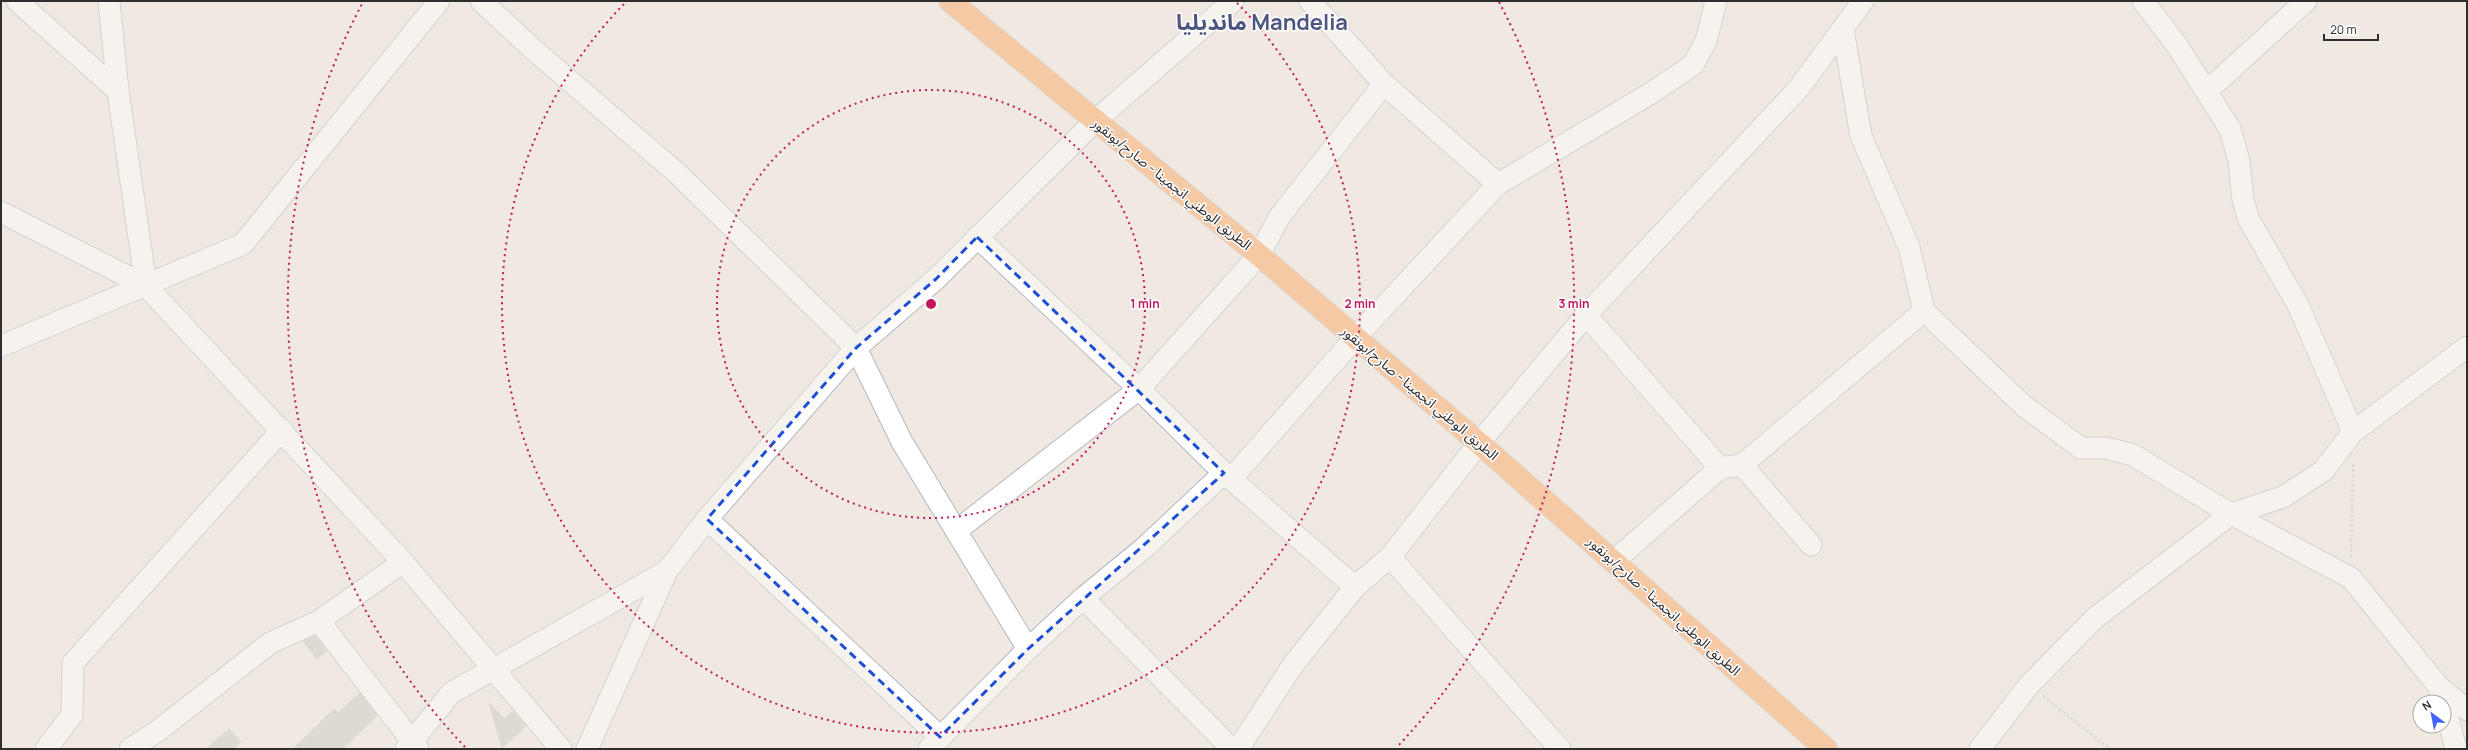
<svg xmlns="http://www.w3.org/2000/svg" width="2468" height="750" font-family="Manrope,'Noto Sans Arabic',sans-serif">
<rect width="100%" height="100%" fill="#efe9e1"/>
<!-- building -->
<g fill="#cbc7bf" stroke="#cbc5ba">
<polygon points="315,636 327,651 317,659 303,641"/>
<polygon points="360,693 377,716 342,749 293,749 334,709 338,713"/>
<polygon points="489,703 504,718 513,711 526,726 502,748"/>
<polygon points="229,729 241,742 233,749 206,749"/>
</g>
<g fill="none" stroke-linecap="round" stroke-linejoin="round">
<!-- street casing -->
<g stroke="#b4b7c1" stroke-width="23">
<g id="street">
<polyline points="17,1 118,91"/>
<polyline points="109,1 118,91 146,286 403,562 561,749"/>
<polyline points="481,1 535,51 678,174 856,348 902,442 1028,649"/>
<polyline points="1310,1 1384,84 1498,184"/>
<polyline points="2143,1 2176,44 2230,129 2239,161 2243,200 2249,220 2298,305 2353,432"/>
<polyline points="1843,29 1861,136 1909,247 1924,311 2024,406 2081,448 2106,448 2133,455 2231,514 2351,578 2439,687 2443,702"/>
<polyline points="2207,91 2306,1"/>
<polyline points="1,212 146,286"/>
<polyline points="977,237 1139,389 1224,473"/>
<polyline points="1586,315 1720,468 1742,465 1811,545"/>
<polyline points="1,346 243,244 439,1"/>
<polyline points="1742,465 1924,311"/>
<polyline points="1231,479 1355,587"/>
<polyline points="707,519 940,737"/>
<polyline points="956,531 1139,389 1259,255 1280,216 1384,84"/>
<polyline points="1390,557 1560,749"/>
<polyline points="1614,561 1720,468"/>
<polyline points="1083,598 1232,749"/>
<polyline points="319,621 418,749"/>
<polyline points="2439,687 2467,710"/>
<polyline points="2444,704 2456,749"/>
<polyline points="46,749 72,715 73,663 282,430"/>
<polyline points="130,749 159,730 270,643 319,621 403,562"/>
<polyline points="406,749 451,693 667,571"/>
<polyline points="587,749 667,571 707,519 856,348 936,279 1095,121 1233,1"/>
<polyline points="929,749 1028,649 1083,598 1144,548 1224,473 1231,479 1355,338 1498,184 1648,95 1693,65 1706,41 1716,1"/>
<polyline points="1238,749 1293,665 1355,587 1390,557 1479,443 1586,315 1799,88 1863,1"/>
<polyline points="1980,749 2029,685 2095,618 2231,514 2283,497 2323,471 2353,432 2467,347"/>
</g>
</g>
<!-- highway casing -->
<g stroke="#c9c9c9" stroke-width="24">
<polyline id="highway" points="950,1 1259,255 1479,443 1826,749"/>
</g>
<!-- path -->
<g stroke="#c9c9c9" stroke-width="2.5" stroke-dasharray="3 2" stroke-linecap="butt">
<polyline points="2351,557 2353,464"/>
<polyline points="2043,696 2110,749"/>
</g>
<!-- street -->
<use href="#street" stroke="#fff" stroke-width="21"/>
<!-- highway -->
<use href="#highway" stroke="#ffa35c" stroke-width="22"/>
</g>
<!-- marked area -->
<path d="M0 0H2468V750H0ZM977 237 1224 473 1028 649 940 737 707 519 856 348 936 279Z" fill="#efe9e1" fill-opacity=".55" fill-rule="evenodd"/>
<path fill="none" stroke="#1d4ed8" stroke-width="3" stroke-dasharray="8 5" stroke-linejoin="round" d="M977 237 1224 473 1028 649 940 737 707 519 856 348 936 279Z"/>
<!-- distance rings -->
<g fill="none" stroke="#c2185b" stroke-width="2" stroke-dasharray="2 4">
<circle cx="931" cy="304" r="214"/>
<path d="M1237 3A429 429 0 1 1 625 3"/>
<path d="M465 747A643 643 0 0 1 363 2M1499 2A643 643 0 0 1 1397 747"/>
</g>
<g text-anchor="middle" stroke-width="3" stroke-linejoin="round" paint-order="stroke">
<!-- street labels -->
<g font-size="14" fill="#2e2e2e" stroke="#fff">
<text transform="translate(1172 184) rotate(39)" y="5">الطريق الوطني انجمينا - صارح/بونقور</text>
<text transform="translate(1420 393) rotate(40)" y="5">الطريق الوطني انجمينا - صارح/بونقور</text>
<text transform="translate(1664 606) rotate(42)" y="5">الطريق الوطني انجمينا - صارح/بونقور</text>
</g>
<!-- town labels -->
<g font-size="22" font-weight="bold" fill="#4d5680" stroke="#fff">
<text x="1262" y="30">مانديليا Mandelia</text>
</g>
</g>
<circle cx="931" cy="304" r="6" fill="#c2185b" stroke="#fff" stroke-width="2"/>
<g font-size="12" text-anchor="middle" font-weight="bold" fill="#c2185b" stroke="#fff" stroke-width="3" stroke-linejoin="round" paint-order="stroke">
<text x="1145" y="308">1 min</text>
<text x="1360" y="308">2 min</text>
<text x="1574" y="308">3 min</text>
</g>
<!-- border -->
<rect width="2468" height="750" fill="none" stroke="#2e2e2e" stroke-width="4"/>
<!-- north arrow -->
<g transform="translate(2432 714) rotate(328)"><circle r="19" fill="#ffffff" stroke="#ababab"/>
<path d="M0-3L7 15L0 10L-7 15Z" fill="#4264fb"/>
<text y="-6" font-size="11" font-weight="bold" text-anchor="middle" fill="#2e2e2e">N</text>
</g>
<!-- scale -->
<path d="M2324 34v6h54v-6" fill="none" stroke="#2e2e2e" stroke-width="2"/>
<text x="2330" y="34" font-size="12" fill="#2e2e2e" stroke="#ffffff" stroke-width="3" paint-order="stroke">20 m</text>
</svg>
